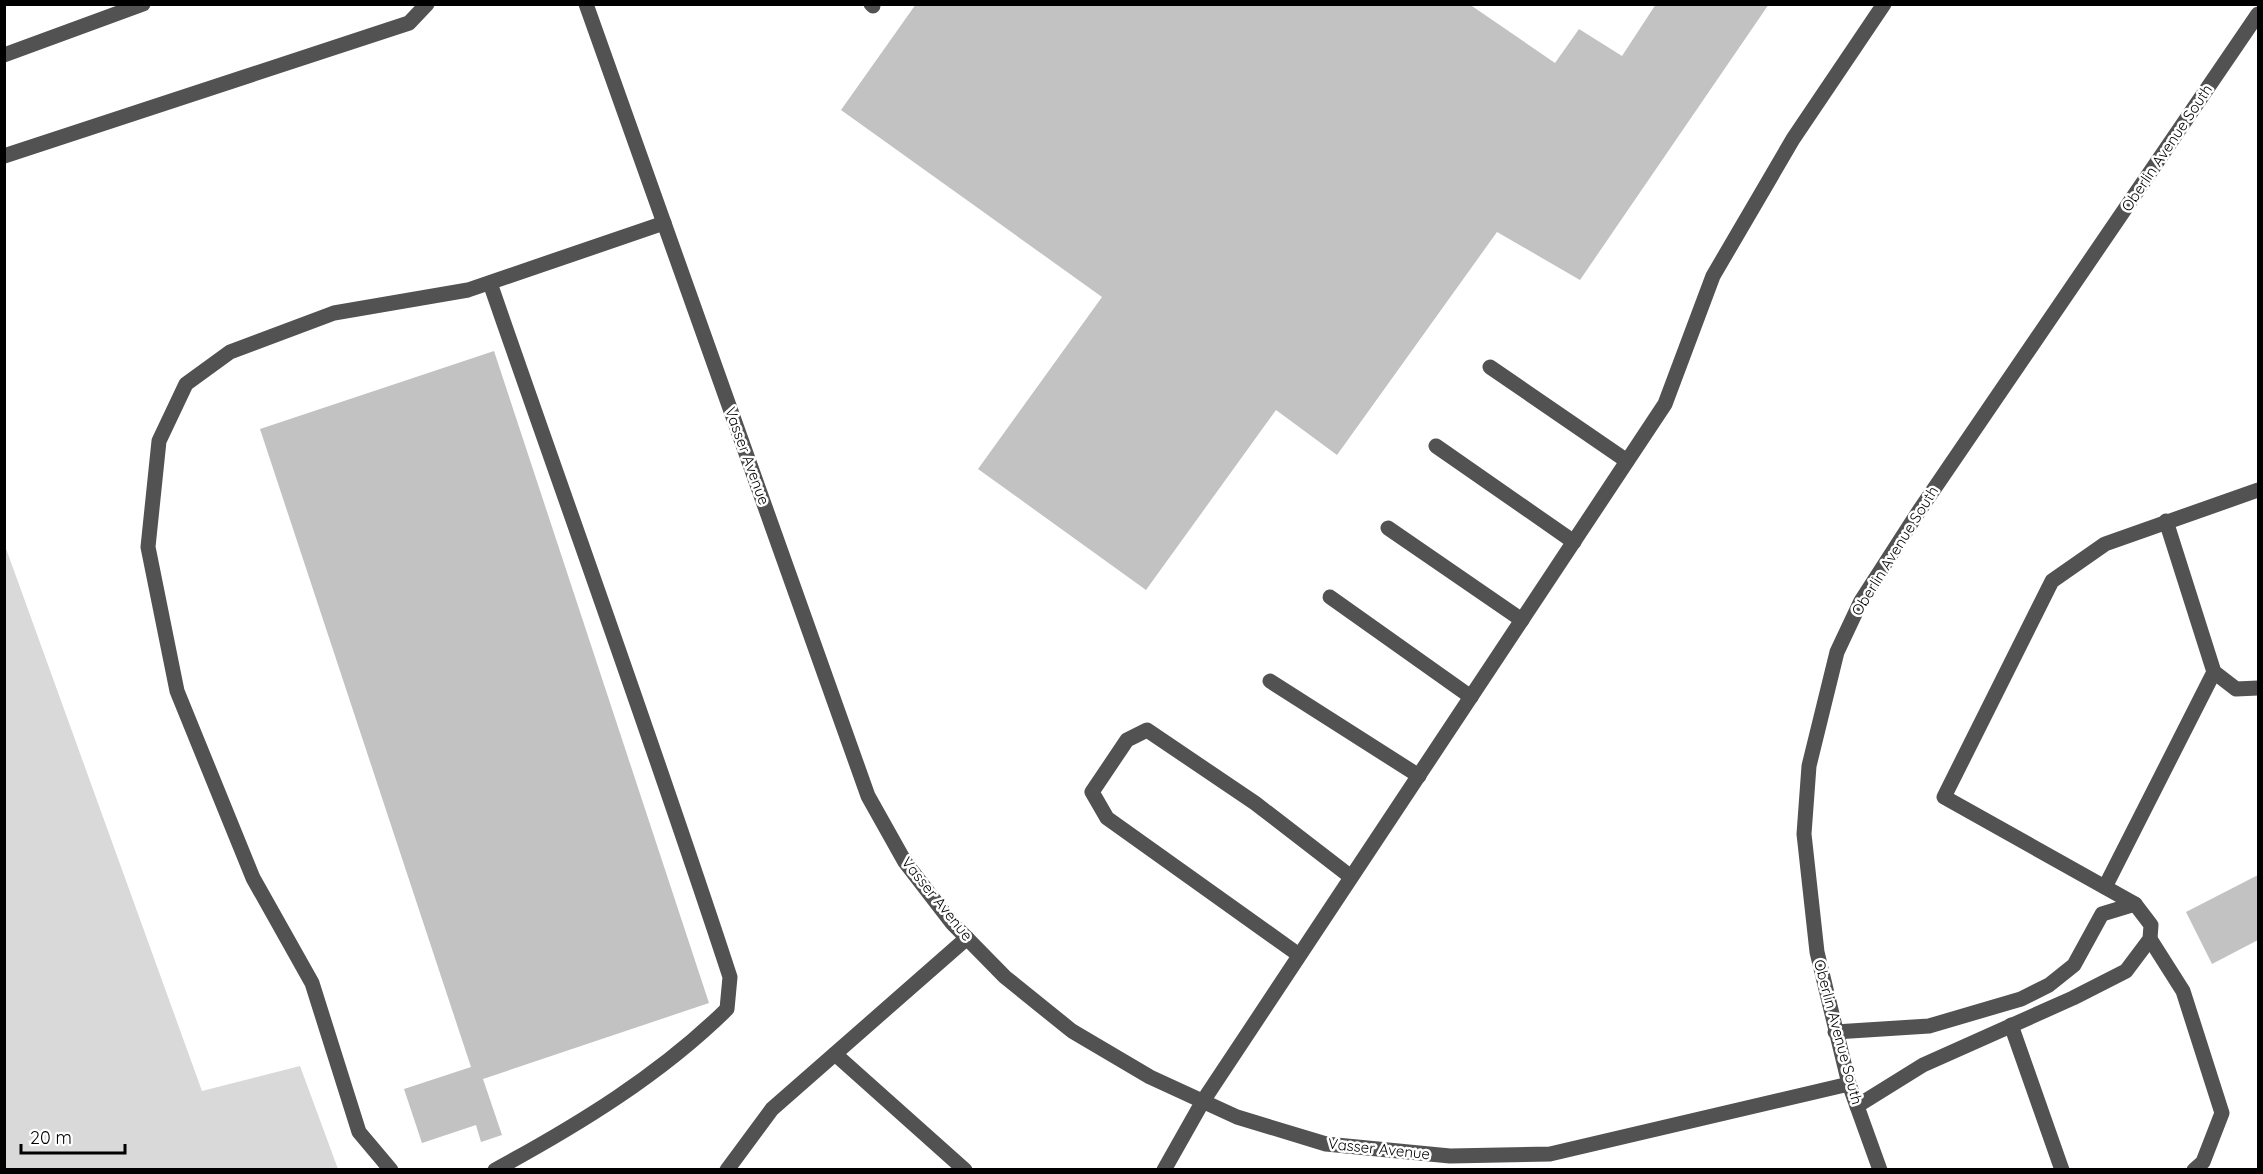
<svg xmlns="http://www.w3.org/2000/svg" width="2263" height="1174" font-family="Quicksand,sans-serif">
<rect width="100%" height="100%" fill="#fff"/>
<!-- green -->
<polygon fill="#d9d9d9" points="4,543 202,1091 300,1066 338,1169 5,1169"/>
<!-- building -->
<g fill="#c2c2c2">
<polygon points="916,4 1469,4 1555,63 1579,29 1622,56 1656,4 1769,4 1580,280 1497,232 1337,455 1276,410 1146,590 978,469 1102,297 841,110"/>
<polygon points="494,351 709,1003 483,1079 502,1135 481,1142 476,1125 422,1143 404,1089 471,1067 260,429"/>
<polygon points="2258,875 2258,940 2212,964 2186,912"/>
</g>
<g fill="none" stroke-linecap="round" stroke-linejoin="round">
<!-- minor -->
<g stroke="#525252" stroke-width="15">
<polyline points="586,4 868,796 905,862 952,923 1005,977 1072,1031 1150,1077 1237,1117 1326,1144 1450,1156 1550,1154 1849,1084"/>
<polyline points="871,4 873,6"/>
<polyline points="4,55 143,4"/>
<polyline points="4,156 409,23 427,4"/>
<path d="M490 283C570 514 654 745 730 977L727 1009C660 1075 578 1125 495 1170"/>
<polyline points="1490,367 1627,461"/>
<polyline points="1436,446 1574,542"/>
<polyline points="2166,521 2214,672 2236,689 2258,688"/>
<polyline points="1388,528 1522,620"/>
<polyline points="1330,597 1471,697"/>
<polyline points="1270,681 1419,776"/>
<polyline points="2105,887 2214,672"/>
<polyline points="2150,939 2183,991 2222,1113 2203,1162 2194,1170"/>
<polyline points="1299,955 1107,818 1092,792 1127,740 1147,730 1255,803 1351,877"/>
<polyline points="2011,1025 2062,1170"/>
<polyline points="1835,1032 1929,1026 2021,999 2049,985 2074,965 2102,914 2135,904"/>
<polyline points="835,1054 965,1170"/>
<polyline points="1857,1106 1923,1065 2073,998 2126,971 2150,939 2151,925 2135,904 1944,797 2052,581 2105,544 2258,490"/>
<polyline points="391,1170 359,1132 312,983 253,878 177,691 148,547 159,441 186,384 230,352 334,313 468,290 664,223"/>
<polyline points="727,1170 772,1109 967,938"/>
<polyline points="1164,1170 1203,1101 1665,404 1713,276 1793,139 1884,4"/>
<polyline points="1880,1170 1849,1084 1817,952 1804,834 1809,766 1837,652 1861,601 1919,511 2258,14"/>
</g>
</g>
<g text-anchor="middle" stroke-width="5" stroke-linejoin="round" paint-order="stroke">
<!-- street labels -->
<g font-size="15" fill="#000" stroke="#fff">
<text transform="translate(2167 148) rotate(-56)" y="5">Oberlin Avenue South</text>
<text transform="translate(747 456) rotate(70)" y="5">Vasser Avenue</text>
<text transform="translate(1895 551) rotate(-58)" y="5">Oberlin Avenue South</text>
<text transform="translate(937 899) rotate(51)" y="5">Vasser Avenue</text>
<text transform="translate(1838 1032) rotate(75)" y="5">Oberlin Avenue South</text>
<text transform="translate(1379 1149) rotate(6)" y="5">Vasser Avenue</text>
</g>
</g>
<!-- border -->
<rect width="2263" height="1174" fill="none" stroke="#000000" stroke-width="12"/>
<!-- scale -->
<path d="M21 1144v9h104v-9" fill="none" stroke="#000000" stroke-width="3"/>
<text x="30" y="1144" font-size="18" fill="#000000" stroke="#ffffff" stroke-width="4.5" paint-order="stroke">20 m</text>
</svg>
